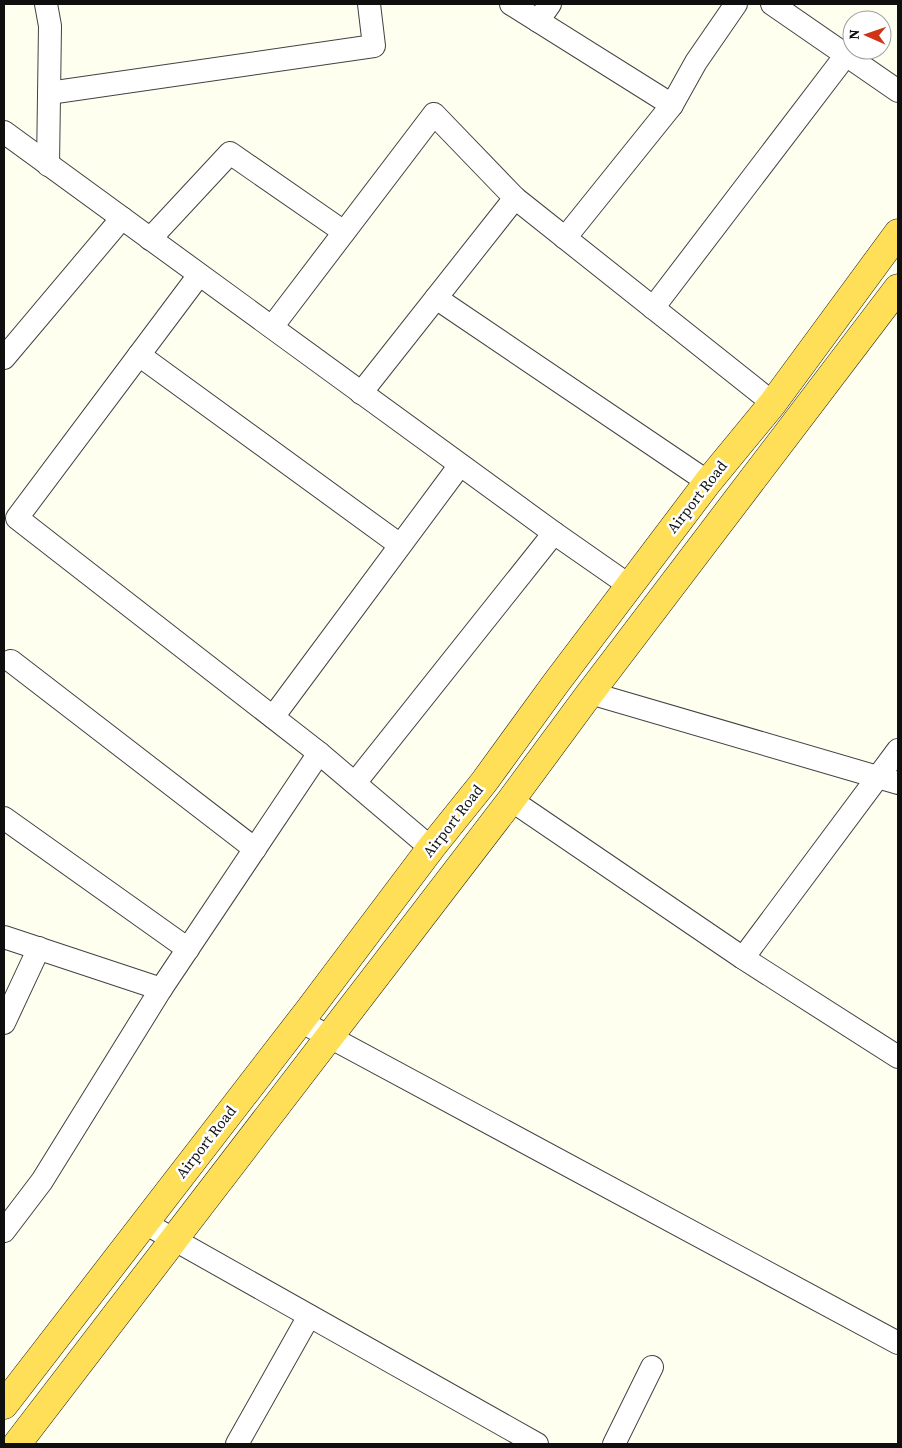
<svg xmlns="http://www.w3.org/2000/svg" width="902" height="1448" font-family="'Source Serif 4',serif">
<rect width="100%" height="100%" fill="#fffff0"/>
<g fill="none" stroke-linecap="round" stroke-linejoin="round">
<!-- minor casing -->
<g stroke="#424242" stroke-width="24">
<g id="minor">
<polyline points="46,4 50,26 48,165"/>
<polyline points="511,4 672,105"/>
<polyline points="772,4 898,91"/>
<polyline points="538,21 550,4"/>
<polyline points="49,93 374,46 369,4"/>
<polyline points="4,132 554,533 630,586"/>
<polyline points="565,238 672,105 696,62 736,4"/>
<polyline points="150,239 230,153 344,232"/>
<polyline points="199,275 17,518 319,753"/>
<polyline points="436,298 708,482"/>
<polyline points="653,308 846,55"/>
<polyline points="272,327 434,114 515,198"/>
<polyline points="139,355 400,545"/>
<polyline points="4,358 122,218"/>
<polyline points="361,393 515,198 773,403"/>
<polyline points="11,661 255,849"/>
<polyline points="590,693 898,783"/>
<polyline points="273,717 460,465"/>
<polyline points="355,783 554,533"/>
<polyline points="511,800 743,958 898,1057"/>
<polyline points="4,818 188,949"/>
<polyline points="4,937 161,989 42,1181 4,1231"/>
<polyline points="743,958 898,750"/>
<polyline points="161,989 319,753 431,848"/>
<polyline points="300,1021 898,1343"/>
<polyline points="4,1023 39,948"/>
<polyline points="143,1222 537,1444"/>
<polyline points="237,1444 309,1316"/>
<polyline points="614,1444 652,1367"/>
</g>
</g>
<!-- trunk casing -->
<g stroke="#202020" stroke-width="29">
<g id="trunk">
<polyline points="4,1405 309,1010 431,848 484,782 556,683 708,482 773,403 898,233"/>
<polyline points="17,1444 511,800 590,693 898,288"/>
</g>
</g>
<!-- minor -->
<use href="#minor" stroke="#fff" stroke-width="22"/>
<!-- trunk -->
<use href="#trunk" stroke="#ffdf57" stroke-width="28"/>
</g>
<g text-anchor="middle" stroke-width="5" stroke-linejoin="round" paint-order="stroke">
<!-- street labels -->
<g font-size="15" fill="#0f0f0f" stroke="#fff">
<text transform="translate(697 497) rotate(-52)" y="5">Airport Road</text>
<text transform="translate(453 821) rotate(-52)" y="5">Airport Road</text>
<text transform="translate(206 1142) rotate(-52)" y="5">Airport Road</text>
</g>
</g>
<!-- border -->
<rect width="902" height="1448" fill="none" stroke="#0f0f0f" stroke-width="10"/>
<!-- north arrow -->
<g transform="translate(867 35) rotate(272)"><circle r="24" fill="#ffffff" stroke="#9f9f9f"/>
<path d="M0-4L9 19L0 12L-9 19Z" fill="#cf3417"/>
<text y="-8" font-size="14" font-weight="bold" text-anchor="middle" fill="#0f0f0f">N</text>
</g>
</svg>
